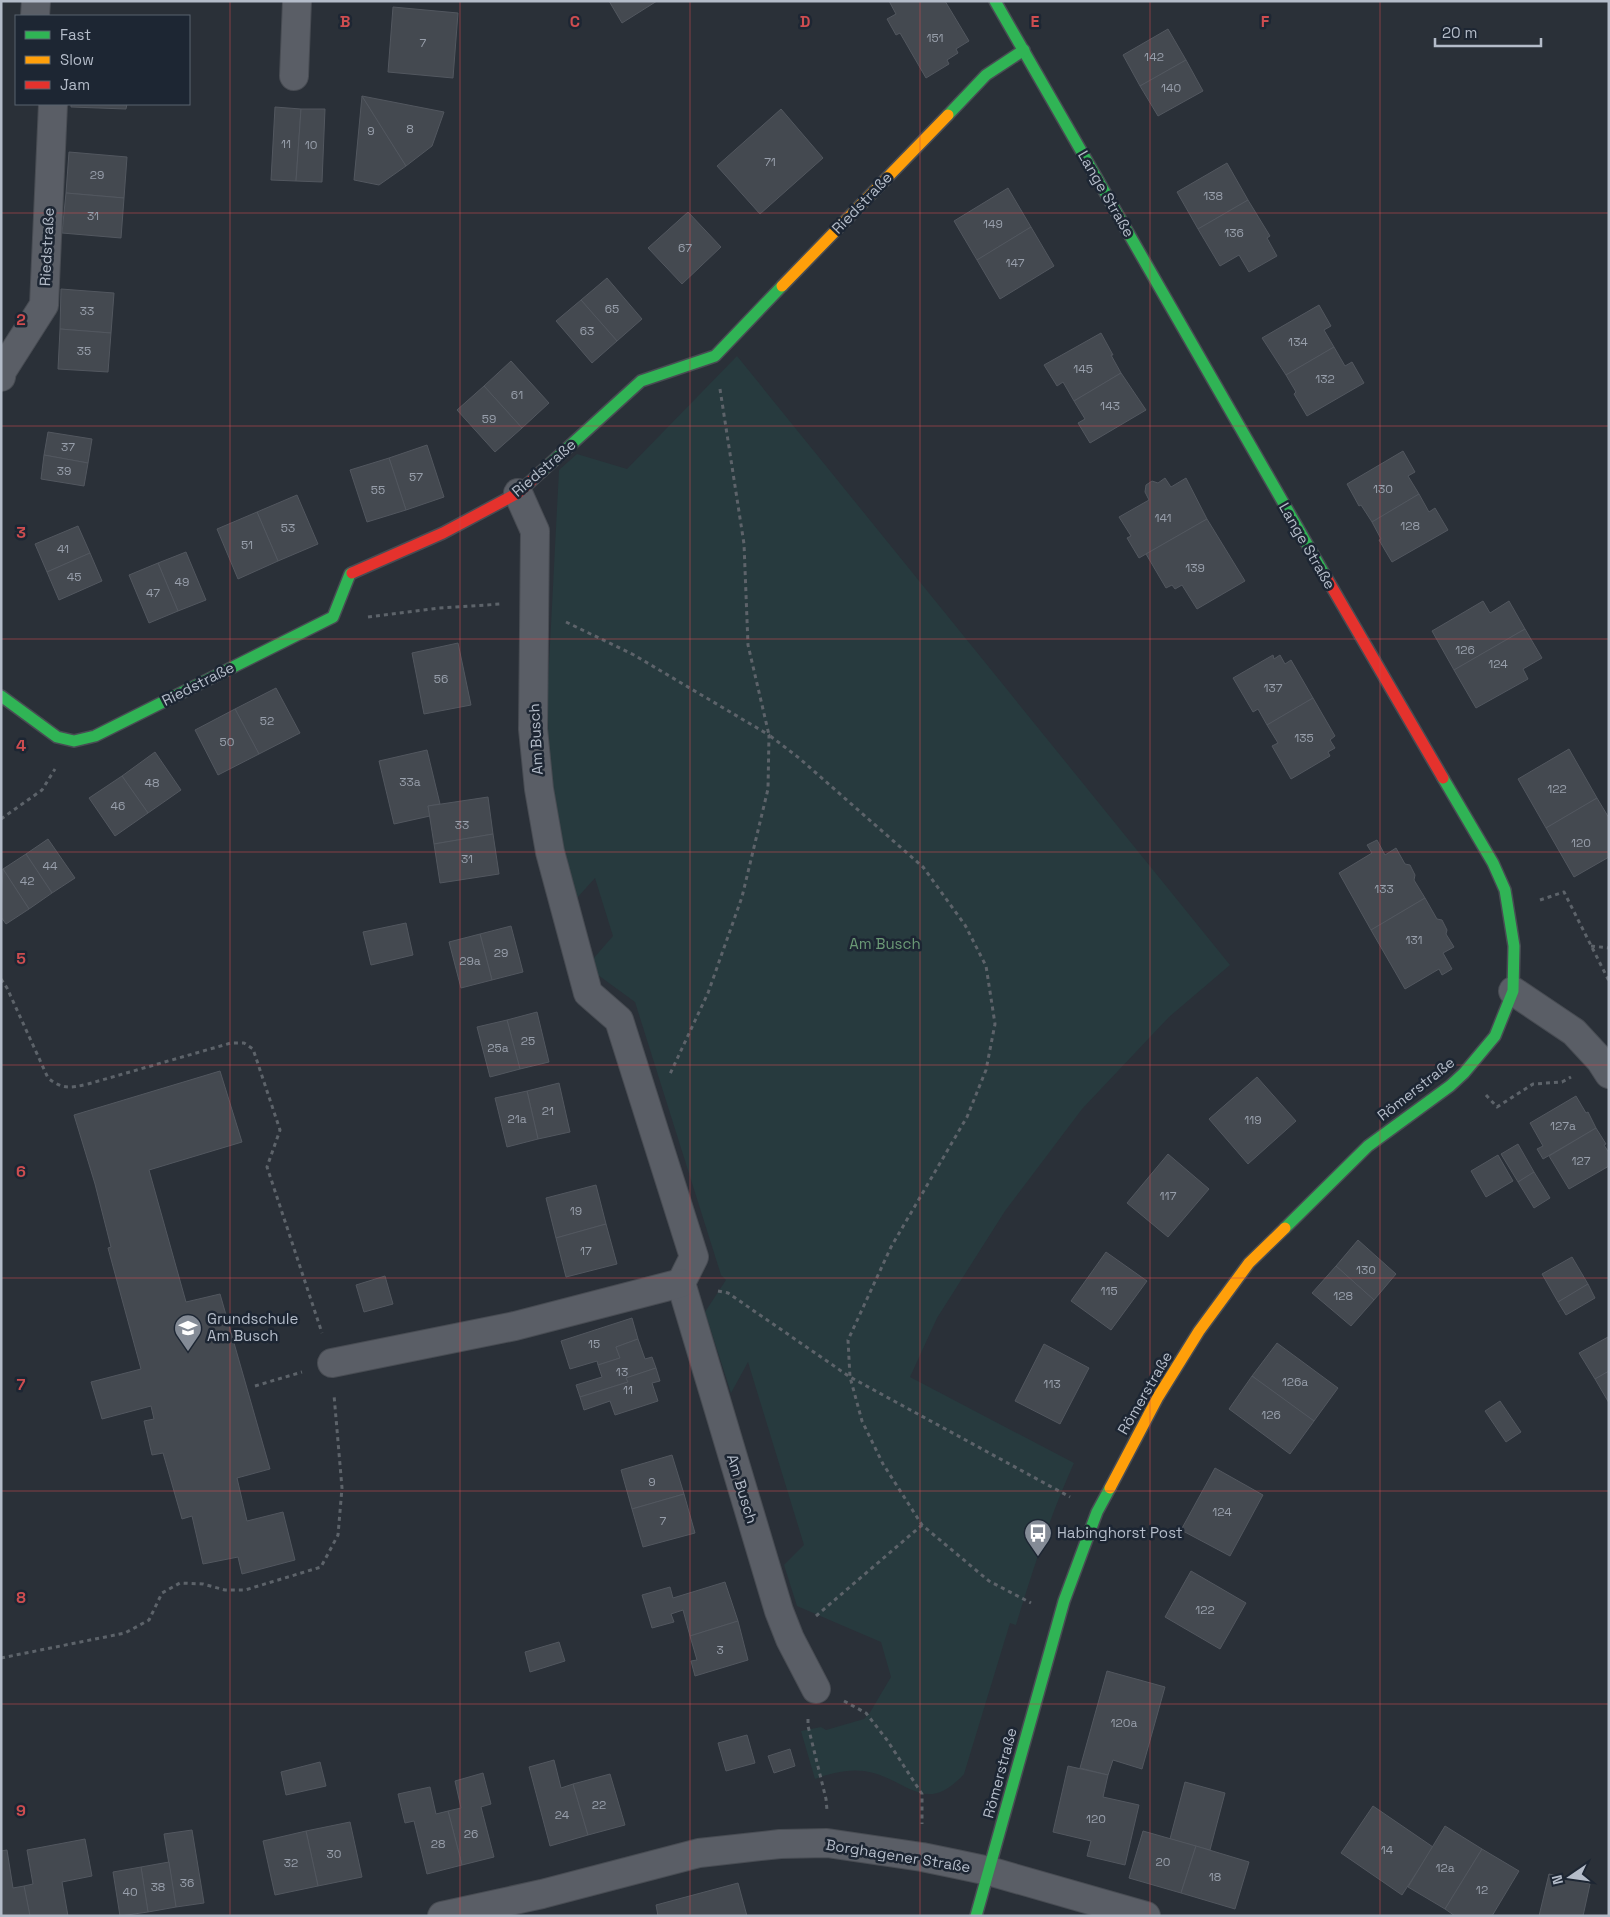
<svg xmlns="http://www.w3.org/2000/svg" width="1610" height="1917" font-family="'Space Grotesk',sans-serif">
<rect width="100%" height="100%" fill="#2a3038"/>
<!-- green -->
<path fill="#273a3e" d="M737 356 1230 965 1169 1017 1082 1109 1005 1211 937 1318 910 1377 1074 1463C1050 1516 1033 1569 1016 1625L1010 1623 964 1774C924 1818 907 1777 864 1771 847 1769 831 1773 815 1779L801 1731 821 1727 826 1730 864 1719 869 1714 891 1677 881 1642 797 1606 784 1565 804 1545 748 1362 731 1393 705 1312 726 1280 721 1275 635 1002 598 975 593 959 613 936 595 878 576 899 562 844 550 787 546 722 559 470 577 454 627 469Z"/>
<!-- building -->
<g fill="#444950" stroke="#52575f">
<polygon points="609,1 657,1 622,23"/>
<polygon points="889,1 945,1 969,41 956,49 958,53 947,60 949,64 926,78 900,33 896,35 887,19 896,14"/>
<polygon points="393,7 458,13 453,78 388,72"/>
<polygon points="1168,29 1186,60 1140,86 1123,55"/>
<polygon points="1186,60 1203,91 1158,116 1140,86"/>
<polygon points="362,96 406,166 379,185 354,180"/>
<polygon points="362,96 444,112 432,146 406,166"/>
<polygon points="71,104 127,104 126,109 71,107"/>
<polygon points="275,107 301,109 296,181 271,180"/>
<polygon points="301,109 325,109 322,182 296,181"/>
<polygon points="781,109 823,158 760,214 717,166"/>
<polygon points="69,152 127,157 124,198 66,193"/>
<polygon points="1227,163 1248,200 1198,229 1177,192"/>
<polygon points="1008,188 1031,227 977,260 954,221"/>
<polygon points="66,193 124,198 121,238 62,233"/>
<polygon points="1248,200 1270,236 1267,238 1277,256 1249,272 1239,255 1220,266 1198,229"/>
<polygon points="688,212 721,247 682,284 648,248"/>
<polygon points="1031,227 1054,266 1000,299 977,260"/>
<polygon points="607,278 642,319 617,341 581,300"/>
<polygon points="61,289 114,293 111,333 60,329"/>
<polygon points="581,300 617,341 592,363 556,321"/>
<polygon points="1319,305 1331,326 1324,330 1334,347 1286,375 1262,338"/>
<polygon points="60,329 111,333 108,372 58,369"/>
<polygon points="1101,333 1113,355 1111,355 1121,373 1074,401 1063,382 1057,386 1044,365"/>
<polygon points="1334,347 1345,366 1352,362 1364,383 1307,416 1294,394 1296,392 1286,375"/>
<polygon points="511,361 549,403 522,428 484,386"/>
<polygon points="1121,373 1146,410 1090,443 1078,423 1085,419 1074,401"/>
<polygon points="484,386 522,428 495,452 457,410"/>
<polygon points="48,432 92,439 88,463 44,455"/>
<polygon points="427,445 444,497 406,510 389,458"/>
<polygon points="1403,451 1415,472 1408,476 1419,494 1372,522 1361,505 1359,506 1347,484"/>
<polygon points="44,455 88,463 84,486 41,479"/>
<polygon points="389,458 406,510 367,522 350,470"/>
<polygon points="1165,478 1171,487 1186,478 1207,519 1139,558 1127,538 1131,536 1119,517 1149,500 1145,492 1146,485 1152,481 1158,483"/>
<polygon points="1419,494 1429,512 1435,508 1448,530 1392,562 1379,540 1381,539 1372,522"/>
<polygon points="297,495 318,544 278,561 257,512"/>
<polygon points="257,512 278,561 238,579 217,529"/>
<polygon points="1207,519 1245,581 1197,609 1182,585 1175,589 1172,585 1166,588 1146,554"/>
<polygon points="78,526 90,553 47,572 35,544"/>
<polygon points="186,552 206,600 178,611 158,563"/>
<polygon points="90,553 102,581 59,600 47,572"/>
<polygon points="158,563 178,611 149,623 129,575"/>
<polygon points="1483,601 1490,613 1509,601 1525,629 1454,670 1432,631"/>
<polygon points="1525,629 1542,658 1523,669 1528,679 1476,708 1454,670"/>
<polygon points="458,643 471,705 424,714 412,653"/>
<polygon points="1273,655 1274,659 1280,655 1285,664 1291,660 1313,698 1267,725 1258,709 1253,712 1233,678"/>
<polygon points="276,688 300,733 259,754 235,709"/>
<polygon points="1313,698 1335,736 1330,740 1335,748 1328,752 1330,756 1291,779 1272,746 1278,743 1267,725"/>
<polygon points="235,709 259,754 218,775 195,730"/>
<polygon points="1569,749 1597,798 1546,828 1518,779"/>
<polygon points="427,750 440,804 428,806 430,816 394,824 379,761"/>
<polygon points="155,752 181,790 148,813 122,776"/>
<polygon points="122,776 148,813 115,836 89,798"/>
<polygon points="488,797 493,834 434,844 428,806"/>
<polygon points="1597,798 1609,818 1609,857 1574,877 1546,828"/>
<polygon points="493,834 499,874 440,883 434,844"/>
<polygon points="48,839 75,878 52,893 26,854"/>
<polygon points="1377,840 1385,855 1396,848 1405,864 1410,865 1415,875 1414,880 1425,898 1371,930 1339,873 1372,853 1367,845"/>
<polygon points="26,854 52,893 29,909 3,869"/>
<polygon points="3,869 29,909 6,924 1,917"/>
<polygon points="1425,898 1437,919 1442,920 1447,930 1446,934 1454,947 1443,953 1452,969 1442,975 1439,969 1405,989 1371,930"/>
<polygon points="406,923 413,955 371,965 363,932"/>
<polygon points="511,926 523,972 492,980 480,934"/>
<polygon points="480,934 492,980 461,988 449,942"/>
<polygon points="537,1012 549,1062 520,1069 507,1020"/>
<polygon points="507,1020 520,1069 490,1077 477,1027"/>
<polygon points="220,1071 242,1142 149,1170 186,1302 220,1294 270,1469 237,1478 247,1521 283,1512 295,1560 242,1574 238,1557 203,1564 192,1516 182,1519 163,1453 152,1455 144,1421 154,1419 151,1406 102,1419 91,1382 141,1369 108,1248 111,1247 95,1184 74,1115"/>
<polygon points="1257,1077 1296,1121 1248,1164 1209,1119"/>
<polygon points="559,1083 570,1132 538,1139 527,1091"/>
<polygon points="527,1091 538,1139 507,1147 495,1098"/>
<polygon points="1576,1096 1586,1113 1588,1112 1596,1128 1543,1159 1537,1149 1543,1146 1530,1123"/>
<polygon points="1596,1128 1606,1144 1604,1145 1609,1153 1609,1166 1569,1189 1549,1156"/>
<polygon points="1518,1144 1534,1172 1518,1182 1501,1154"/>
<polygon points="1168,1154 1209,1189 1168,1237 1127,1203"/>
<polygon points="1498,1155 1513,1181 1486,1197 1471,1171"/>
<polygon points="1534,1172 1550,1198 1534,1208 1518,1182"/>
<polygon points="596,1185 606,1224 556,1238 546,1198"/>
<polygon points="606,1224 617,1264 566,1277 556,1238"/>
<polygon points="1358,1240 1396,1274 1374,1300 1336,1266"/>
<polygon points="1106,1252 1147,1281 1111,1330 1071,1301"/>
<polygon points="1572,1257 1588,1284 1558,1302 1542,1274"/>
<polygon points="1336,1266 1374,1300 1351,1326 1312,1293"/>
<polygon points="385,1276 393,1304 364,1312 356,1285"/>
<polygon points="1588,1284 1595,1298 1566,1315 1558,1302"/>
<polygon points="632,1318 638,1339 616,1347 620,1358 598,1365 597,1361 570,1369 561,1341"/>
<polygon points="1608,1337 1609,1371 1595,1379 1579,1353"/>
<polygon points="638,1339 645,1359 652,1357 656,1368 626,1378 628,1382 580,1397 576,1385 602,1377 598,1365 620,1358 616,1347"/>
<polygon points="1277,1343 1338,1388 1314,1421 1252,1376"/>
<polygon points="1044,1344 1089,1368 1060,1424 1015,1401"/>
<polygon points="656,1368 660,1381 652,1383 658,1401 615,1415 610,1401 584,1410 580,1397 628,1382 626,1378"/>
<polygon points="1609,1371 1609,1403 1595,1379"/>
<polygon points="1252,1376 1314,1421 1290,1454 1229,1409"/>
<polygon points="1500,1401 1521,1432 1506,1442 1485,1411"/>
<polygon points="672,1455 684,1494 632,1509 621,1470"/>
<polygon points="1215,1468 1263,1495 1230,1556 1181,1530"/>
<polygon points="684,1494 695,1533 643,1547 632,1509"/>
<polygon points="1191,1571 1246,1603 1220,1649 1165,1617"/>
<polygon points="725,1582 738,1621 690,1636 683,1610 671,1614 674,1622 652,1628 642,1595 670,1587 673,1598"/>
<polygon points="738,1621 748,1660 695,1676 691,1661 697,1660 690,1636"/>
<polygon points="559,1642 565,1661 530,1672 525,1652"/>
<polygon points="1107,1671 1165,1687 1142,1769 1113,1760 1108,1775 1080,1768"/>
<polygon points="747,1735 755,1763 726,1771 718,1743"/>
<polygon points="790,1749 795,1766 774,1773 768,1756"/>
<polygon points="554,1760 561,1788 573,1784 588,1835 550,1846 529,1767"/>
<polygon points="320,1762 326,1786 286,1795 281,1772"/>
<polygon points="1068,1766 1108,1775 1103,1797 1139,1805 1125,1865 1087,1856 1091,1841 1053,1832"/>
<polygon points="483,1773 491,1804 481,1807 494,1857 462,1865 448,1811 461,1808 455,1781"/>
<polygon points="610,1774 625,1825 588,1835 573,1784"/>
<polygon points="1185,1782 1225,1793 1210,1850 1170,1839"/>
<polygon points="430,1787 436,1814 448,1811 462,1865 427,1874 414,1821 405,1823 398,1794"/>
<polygon points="1373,1806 1433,1847 1402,1895 1341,1853"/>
<polygon points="350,1822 362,1877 318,1886 306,1831"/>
<polygon points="1445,1826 1482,1849 1445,1909 1408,1887"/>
<polygon points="192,1830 204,1903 176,1907 164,1834"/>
<polygon points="306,1831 318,1886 275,1895 263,1841"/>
<polygon points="1143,1831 1196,1846 1181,1893 1129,1878"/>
<polygon points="85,1839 92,1876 62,1882 68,1916 30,1916 24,1886 33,1884 27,1850"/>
<polygon points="1196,1846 1249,1862 1235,1909 1181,1893"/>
<polygon points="1482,1849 1519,1871 1492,1916 1455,1916 1445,1909"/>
<polygon points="7,1850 13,1888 24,1886 30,1916 1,1916 1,1851"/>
<polygon points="169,1862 176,1907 148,1912 141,1867"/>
<polygon points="141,1867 148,1912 120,1916 113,1872"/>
<polygon points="1549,1874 1590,1884 1583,1916 1539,1916"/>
<polygon points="738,1883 747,1916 658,1916 656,1905"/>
</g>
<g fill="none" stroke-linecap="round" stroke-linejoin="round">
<!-- street casing -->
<g stroke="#484c53" stroke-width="30">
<g id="street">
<polyline points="35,16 36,1"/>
<polyline points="294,76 297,1"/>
<polyline points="1,377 2,371 44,305 53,104"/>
<polyline points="518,493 535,531 533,729 539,789 550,852 588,993 619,1020 694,1257 681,1283 779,1611 790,1639 816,1689"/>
<polyline points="1513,991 1574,1032 1600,1060 1609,1074"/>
<polyline points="332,1363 515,1326 681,1283"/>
<polyline points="442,1916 542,1894 699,1853 780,1844 827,1843 922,1857 956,1864 989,1871 1146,1916"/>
</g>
</g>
<!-- fast casing -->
<g stroke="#484c53" stroke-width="14">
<g id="fast">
<polyline points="995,1 1326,577"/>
<polyline points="948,115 986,75 1024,50"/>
<polyline points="541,472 641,381 715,356 782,286"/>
<polyline points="1,696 57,737 74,741 95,736 333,617 350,574 352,573"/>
<polyline points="1285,1228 1368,1146 1450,1086 1464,1073 1495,1036 1513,991 1514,946 1505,890 1493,863 1443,778"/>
<polyline points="976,1916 1064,1601 1097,1512 1110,1488"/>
</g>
</g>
<!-- slow casing -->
<g stroke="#484c53" stroke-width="14">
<g id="slow">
<polyline points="782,286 948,115"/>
<polyline points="1110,1488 1158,1397 1199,1331 1249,1263 1285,1228"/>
</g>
</g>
<!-- jam casing -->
<g stroke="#484c53" stroke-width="14">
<g id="jam">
<polyline points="352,573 443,533 518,493 541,472"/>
<polyline points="1326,577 1443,778"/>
</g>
</g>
<!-- path -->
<g stroke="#5d636a" stroke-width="3" stroke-dasharray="4 4" stroke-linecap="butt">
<polyline points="720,389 744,544 748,645 769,735 799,758 923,867 965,925 986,966 995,1024 986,1070 967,1117 891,1247 848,1340 850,1377 862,1421 883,1464 922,1525 989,1581 1031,1603"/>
<polyline points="368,617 439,608 501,604"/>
<polyline points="566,622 634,655 769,735 768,789 742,897 708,993 670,1074"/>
<polyline points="1,819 42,790 55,769"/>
<polyline points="1540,900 1564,892 1609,981"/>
<polyline points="1591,946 1609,948"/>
<path d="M1 979 7 988 48 1078C63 1090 71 1088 88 1084L231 1043H244L253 1049 280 1130 267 1167 322 1333"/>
<polyline points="1486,1095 1497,1107 1533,1084 1562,1082 1571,1077"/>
<polyline points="718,1291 728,1293 850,1377 1070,1497"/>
<polyline points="255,1386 302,1372"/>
<polyline points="816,1616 922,1525"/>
<polyline points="1,1658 125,1633 149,1620 162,1593 180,1583 203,1584 225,1590 245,1590 321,1567 338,1535 342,1488 334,1395"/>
<polyline points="844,1701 866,1713 887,1740 922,1794 922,1824"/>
<polyline points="808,1719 808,1726 826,1799 827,1810"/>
</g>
<!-- street -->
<use href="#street" stroke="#5a5e66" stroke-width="28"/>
<!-- fast -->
<use href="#fast" stroke="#30b455" stroke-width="11"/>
<!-- slow -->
<use href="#slow" stroke="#ff9f0a" stroke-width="11"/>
<!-- jam -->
<use href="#jam" stroke="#e5322d" stroke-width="11"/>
</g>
<!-- grid -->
<path fill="none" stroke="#ce4d50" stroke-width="1" stroke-opacity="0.55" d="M230 1V1916M460 1V1916M690 1V1916M920 1V1916M1150 1V1916M1380 1V1916M1 213H1609M1 426H1609M1 639H1609M1 852H1609M1 1065H1609M1 1278H1609M1 1491H1609M1 1704H1609"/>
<!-- icons -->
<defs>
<g id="school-pin" transform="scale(1.4375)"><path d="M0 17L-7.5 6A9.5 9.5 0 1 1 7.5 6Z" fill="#848b96" stroke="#1d2633"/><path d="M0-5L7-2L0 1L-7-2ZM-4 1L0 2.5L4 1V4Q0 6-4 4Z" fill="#fff"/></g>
<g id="bus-pin" transform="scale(1.4375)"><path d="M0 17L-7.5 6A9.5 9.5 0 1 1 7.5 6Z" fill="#848b96" stroke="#1d2633"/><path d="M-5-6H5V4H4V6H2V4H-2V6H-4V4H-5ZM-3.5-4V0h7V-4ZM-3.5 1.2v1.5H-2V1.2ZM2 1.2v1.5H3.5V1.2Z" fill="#fff"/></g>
</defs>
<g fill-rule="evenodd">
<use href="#school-pin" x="188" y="1328"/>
<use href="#bus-pin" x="1038" y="1533"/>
</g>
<g text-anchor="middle" stroke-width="5" stroke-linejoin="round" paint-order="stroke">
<!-- number labels -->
<g font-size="12" fill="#989fab">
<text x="935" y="42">151</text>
<text x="423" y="47">7</text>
<text x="1154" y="61">142</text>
<text x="1171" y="92">140</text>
<text x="410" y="133">8</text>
<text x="371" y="135">9</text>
<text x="286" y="148">11</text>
<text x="311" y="149">10</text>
<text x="770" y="166">71</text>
<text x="97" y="179">29</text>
<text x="1213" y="200">138</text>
<text x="93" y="220">31</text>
<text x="993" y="228">149</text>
<text x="1234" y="237">136</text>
<text x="685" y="252">67</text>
<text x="1015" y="267">147</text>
<text x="612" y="313">65</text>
<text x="87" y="315">33</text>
<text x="587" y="335">63</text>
<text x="1298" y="346">134</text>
<text x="84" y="355">35</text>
<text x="1083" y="373">145</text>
<text x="1325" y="383">132</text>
<text x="517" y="399">61</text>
<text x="1110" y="410">143</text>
<text x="489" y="423">59</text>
<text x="68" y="451">37</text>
<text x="64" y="475">39</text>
<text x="416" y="481">57</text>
<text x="1383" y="493">130</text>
<text x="378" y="494">55</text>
<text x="1163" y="522">141</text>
<text x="1410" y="530">128</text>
<text x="288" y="532">53</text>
<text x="247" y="549">51</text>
<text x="63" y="553">41</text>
<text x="1195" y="572">139</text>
<text x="74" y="581">45</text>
<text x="182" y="586">49</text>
<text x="153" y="597">47</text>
<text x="1465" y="654">126</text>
<text x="1498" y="668">124</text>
<text x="441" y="683">56</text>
<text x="1273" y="692">137</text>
<text x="267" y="725">52</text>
<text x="1304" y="742">135</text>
<text x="227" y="746">50</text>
<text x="410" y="786">33a</text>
<text x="152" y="787">48</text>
<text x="1557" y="793">122</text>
<text x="118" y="810">46</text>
<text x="462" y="829">33</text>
<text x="1581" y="847">120</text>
<text x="467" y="863">31</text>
<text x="50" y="870">44</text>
<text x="27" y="885">42</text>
<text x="1384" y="893">133</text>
<text x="1414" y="944">131</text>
<text x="501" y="957">29</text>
<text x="470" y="965">29a</text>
<text x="528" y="1045">25</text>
<text x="498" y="1052">25a</text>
<text x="548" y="1115">21</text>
<text x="517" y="1123">21a</text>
<text x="1253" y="1124">119</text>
<text x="1563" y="1130">127a</text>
<text x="1581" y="1165">127</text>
<text x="1168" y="1200">117</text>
<text x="576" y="1215">19</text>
<text x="586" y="1255">17</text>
<text x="1366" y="1274">130</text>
<text x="1109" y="1295">115</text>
<text x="1343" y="1300">128</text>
<text x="594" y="1348">15</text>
<text x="622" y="1376">13</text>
<text x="1295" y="1386">126a</text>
<text x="1052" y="1388">113</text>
<text x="628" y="1394">11</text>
<text x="1271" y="1419">126</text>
<text x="652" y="1486">9</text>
<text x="1222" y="1516">124</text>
<text x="663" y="1525">7</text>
<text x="1205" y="1614">122</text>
<text x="720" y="1654">3</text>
<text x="1124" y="1727">120a</text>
<text x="599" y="1809">22</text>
<text x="562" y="1819">24</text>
<text x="1096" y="1823">120</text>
<text x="471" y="1838">26</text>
<text x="438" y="1848">28</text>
<text x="1387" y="1854">14</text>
<text x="334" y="1858">30</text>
<text x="1163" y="1866">20</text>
<text x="291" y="1867">32</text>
<text x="1445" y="1872">12a</text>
<text x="1215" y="1881">18</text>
<text x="187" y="1887">36</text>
<text x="158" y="1891">38</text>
<text x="1482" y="1894">12</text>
<text x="130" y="1896">40</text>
</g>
<!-- street labels -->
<g font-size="15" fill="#b4bcc9" stroke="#1d2633">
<text transform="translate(1106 194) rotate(60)" y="5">Lange Straße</text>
<text transform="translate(862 203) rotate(-46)" y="5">Riedstraße</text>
<text transform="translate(47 247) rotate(-87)" y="5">Riedstraße</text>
<text transform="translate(544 468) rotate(-41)" y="5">Riedstraße</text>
<text transform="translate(1307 546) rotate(60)" y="5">Lange Straße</text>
<text transform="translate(198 684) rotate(-27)" y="5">Riedstraße</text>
<text transform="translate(536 739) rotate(-93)" y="5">Am Busch</text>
<text transform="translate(1416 1089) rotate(-38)" y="5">Römerstraße</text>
<text transform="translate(1145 1393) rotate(-60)" y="5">Römerstraße</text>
<text transform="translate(742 1489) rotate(73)" y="5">Am Busch</text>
<text transform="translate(1000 1773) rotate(-75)" y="5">Römerstraße</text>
<text transform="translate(898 1856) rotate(9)" y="5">Borghagener Straße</text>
</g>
<!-- park labels -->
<g font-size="15" fill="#6b9a76" stroke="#1d2633">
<text x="885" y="949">Am Busch</text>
</g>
<!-- poi labels -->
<g font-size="15" fill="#b4bcc9" stroke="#1d2633" text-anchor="start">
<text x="207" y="1324">Grundschule<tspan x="207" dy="17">Am Busch</tspan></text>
<text x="1057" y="1538">Habinghorst Post</text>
</g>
</g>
<g font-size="16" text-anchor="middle" font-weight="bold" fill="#ce4d50" stroke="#1d2633" stroke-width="5" stroke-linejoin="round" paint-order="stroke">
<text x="345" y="27">B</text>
<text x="575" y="27">C</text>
<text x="805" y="27">D</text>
<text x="1035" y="27">E</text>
<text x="1265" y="27">F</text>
<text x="21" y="325">2</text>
<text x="21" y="538">3</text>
<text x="21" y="751">4</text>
<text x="21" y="964">5</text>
<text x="21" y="1177">6</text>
<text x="21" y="1390">7</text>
<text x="21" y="1603">8</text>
<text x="21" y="1816">9</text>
</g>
<!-- border -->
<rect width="1610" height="1917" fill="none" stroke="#b4bcc9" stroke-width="5"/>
<!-- legend -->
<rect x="15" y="15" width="175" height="90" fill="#1d2633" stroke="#59626f"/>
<rect x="25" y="31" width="25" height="8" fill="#30b455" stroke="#59626f"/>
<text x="60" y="40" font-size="15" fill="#b4bcc9">Fast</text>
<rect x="25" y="56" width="25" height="8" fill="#ff9f0a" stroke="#59626f"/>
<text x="60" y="65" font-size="15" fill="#b4bcc9">Slow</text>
<rect x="25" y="81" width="25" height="8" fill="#e5322d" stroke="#59626f"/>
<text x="60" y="90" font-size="15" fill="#b4bcc9">Jam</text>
<!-- north arrow -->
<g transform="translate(1570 1877) rotate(257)" stroke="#1d2633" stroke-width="4" paint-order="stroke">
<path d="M0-4L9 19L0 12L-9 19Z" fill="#b4bcc9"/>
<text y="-8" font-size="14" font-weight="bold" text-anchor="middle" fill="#b4bcc9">N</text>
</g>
<!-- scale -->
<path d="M1435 38v8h106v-8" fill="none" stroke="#b4bcc9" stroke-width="2.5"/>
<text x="1442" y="38" font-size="15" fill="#b4bcc9" stroke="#1d2633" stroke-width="4" paint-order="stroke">20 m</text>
</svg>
